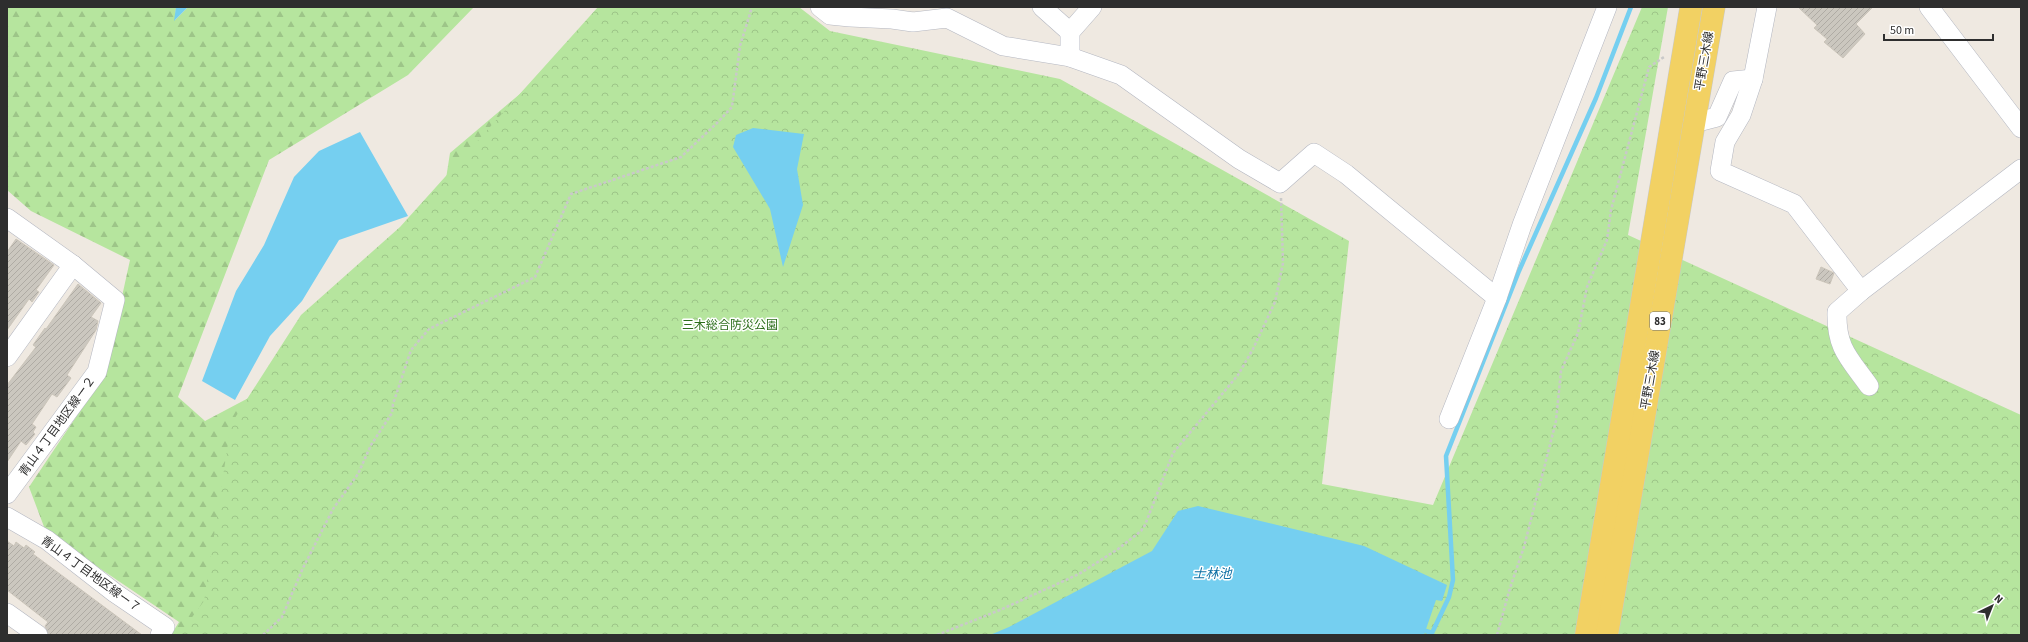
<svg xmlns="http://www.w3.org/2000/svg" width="2028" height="642" font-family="'Source Sans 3','Noto Sans JP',sans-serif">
<defs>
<pattern id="forest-firs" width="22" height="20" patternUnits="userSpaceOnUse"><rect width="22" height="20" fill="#b6e59e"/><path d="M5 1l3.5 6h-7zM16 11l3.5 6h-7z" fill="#9dc588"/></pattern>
<pattern id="park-crowns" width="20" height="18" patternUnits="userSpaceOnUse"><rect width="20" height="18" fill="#b6e59e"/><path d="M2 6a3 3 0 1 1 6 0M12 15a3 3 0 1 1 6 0" fill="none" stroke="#9dc588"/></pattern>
<pattern id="building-hatch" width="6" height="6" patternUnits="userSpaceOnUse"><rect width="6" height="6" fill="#cbc7bf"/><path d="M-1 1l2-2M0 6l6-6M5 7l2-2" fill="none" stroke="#afaba4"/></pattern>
</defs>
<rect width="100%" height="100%" fill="#efe9e1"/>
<!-- forest -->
<polygon fill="url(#forest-firs)" points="7,7 176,7 175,20 188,7 474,7 408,75 269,160 178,397 205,421 256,394 438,230 450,153 623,7 740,7 738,635 171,635 179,622 46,532 29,487 105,374 130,260 31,211 7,190"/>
<!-- park -->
<polygon fill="url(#park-crowns)" points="598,7 799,7 830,31 1060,79 1349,241 1322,484 1433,505 1642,7 1668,7 1628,235 2021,415 2021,635 179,635 204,601 231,424 301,315 400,227"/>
<!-- water -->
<g fill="#75cff0">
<polygon points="176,7 188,7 174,21"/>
<polygon points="753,128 804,134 797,169 803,205 783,267 770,209 733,147 736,135"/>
<polygon points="360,132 408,216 339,240 302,301 270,336 235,400 202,381 236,291 264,245 294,177 319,151"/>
<polygon points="1198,506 1364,546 1447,585 1442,601 1436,600 1424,635 990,635 1009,627 1152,551 1178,511"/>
</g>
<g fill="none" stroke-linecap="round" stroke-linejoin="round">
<!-- stream -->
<polyline stroke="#75cff0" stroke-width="4.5" points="1426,631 1432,633 1449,597 1453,580 1446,456 1519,271 1596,98 1631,7"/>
</g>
<!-- building -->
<g fill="url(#building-hatch)" stroke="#cbc5ba">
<polygon points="1798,7 1873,7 1856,24 1865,34 1843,58 1824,42 1827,39 1814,28 1817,25"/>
<polygon points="16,239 54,265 36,290 39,292 32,302 29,299 7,330 7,252"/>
<polygon points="1821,267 1834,273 1830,284 1816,279"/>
<polygon points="78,284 101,303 91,317 98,321 96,330 67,375 71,378 57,397 52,394 32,424 36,427 33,432 35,434 26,445 21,441 7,462 7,385 36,347 33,345 45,328 46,329"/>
<polygon points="7,541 14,546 16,542 24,548 26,545 35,552 33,554 142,635 49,635 45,626 48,622 7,590"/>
</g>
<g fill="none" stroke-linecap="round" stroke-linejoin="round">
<!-- minor casing -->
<g stroke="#b4b7c1" stroke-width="20">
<g id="minor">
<polyline points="820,7 830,15 850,17 892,19 913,22 947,18 1003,46 1070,57 1121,75 1239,159 1280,183 1314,153 1346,174 1497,298"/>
<polyline points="1042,7 1070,32"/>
<polyline points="1767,7 1753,79 1741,115 1725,142 1720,171 1794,204 1861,291"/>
<polyline points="1929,7 2021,128"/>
<polyline points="1070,57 1070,32 1092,7"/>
<polyline points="1694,123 1717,117 1733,81 1753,79"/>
<polyline points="7,218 73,265 115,300 97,372 7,494"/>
<polyline points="7,357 73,265"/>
<path d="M1869 386C1849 358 1836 348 1837 312L1861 291 2021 169"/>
<polyline points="1449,419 1497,298 1522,225 1607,7"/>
<polyline points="7,517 47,540 115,593 165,627 160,635"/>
<polyline points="7,613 38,635"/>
</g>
</g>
<!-- major casing -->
<g stroke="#c9c9c9" stroke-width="23">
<g id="major">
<polyline points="1586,635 1691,7"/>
<polyline points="1607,635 1714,7"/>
</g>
</g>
<!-- path -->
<g stroke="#c9c9c9" stroke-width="2.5" stroke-dasharray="3 2" stroke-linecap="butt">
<polyline points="263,635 282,617 303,568 333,509 358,474 371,445 392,413 393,404 411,350 429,329 535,277 571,194 681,157 717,123 732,107 740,46 752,7"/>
<polyline points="937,635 1000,610 1079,574 1118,549 1141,531 1145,525 1173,453 1238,375 1253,349 1275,302 1283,263 1281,198"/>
<polyline points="1497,635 1510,588 1524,547 1556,421 1561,371 1578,333 1587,287 1607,240 1611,210 1649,67 1664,57"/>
</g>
<!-- minor -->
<use href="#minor" stroke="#fff" stroke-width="19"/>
<!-- major -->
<use href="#major" stroke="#f2d163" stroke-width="22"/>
</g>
<g text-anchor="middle" stroke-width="3" stroke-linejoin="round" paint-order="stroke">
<!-- shield labels -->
<rect fill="#fff" stroke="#6d6d6d" stroke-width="1" x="1650" y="312" width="20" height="18" rx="3"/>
<g font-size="11" font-weight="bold" fill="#2e2e2e">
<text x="1660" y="325">83</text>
</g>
<!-- street labels -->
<g font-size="12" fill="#2e2e2e" stroke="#fff">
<text transform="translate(1704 61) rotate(-80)" y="4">平野三木線</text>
<text transform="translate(1650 380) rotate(-80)" y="4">平野三木線</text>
<text transform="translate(57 426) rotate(-54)" y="4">青山４丁目地区線ー２</text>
<text transform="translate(91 574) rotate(36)" y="4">青山４丁目地区線ー７</text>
</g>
<!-- park labels -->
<g font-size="12" fill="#2c6e1b" stroke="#fff">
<text x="730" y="329">三木総合防災公園</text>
</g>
<!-- water labels -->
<g font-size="13" font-style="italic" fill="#0d6fa3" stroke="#fff">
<text x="1212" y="578">士林池</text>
</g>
</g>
<!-- border -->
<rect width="2028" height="642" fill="none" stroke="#2e2e2e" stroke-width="16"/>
<!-- north arrow -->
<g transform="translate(1992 606) rotate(43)" stroke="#ffffff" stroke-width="3" paint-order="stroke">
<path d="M0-3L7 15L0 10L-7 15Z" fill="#2e2e2e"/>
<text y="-6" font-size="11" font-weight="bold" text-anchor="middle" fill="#2e2e2e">N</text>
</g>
<!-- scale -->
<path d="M1884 34v6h109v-6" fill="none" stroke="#2e2e2e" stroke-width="2"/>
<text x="1890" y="34" font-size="12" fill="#2e2e2e" stroke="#ffffff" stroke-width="3" paint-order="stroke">50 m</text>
</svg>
